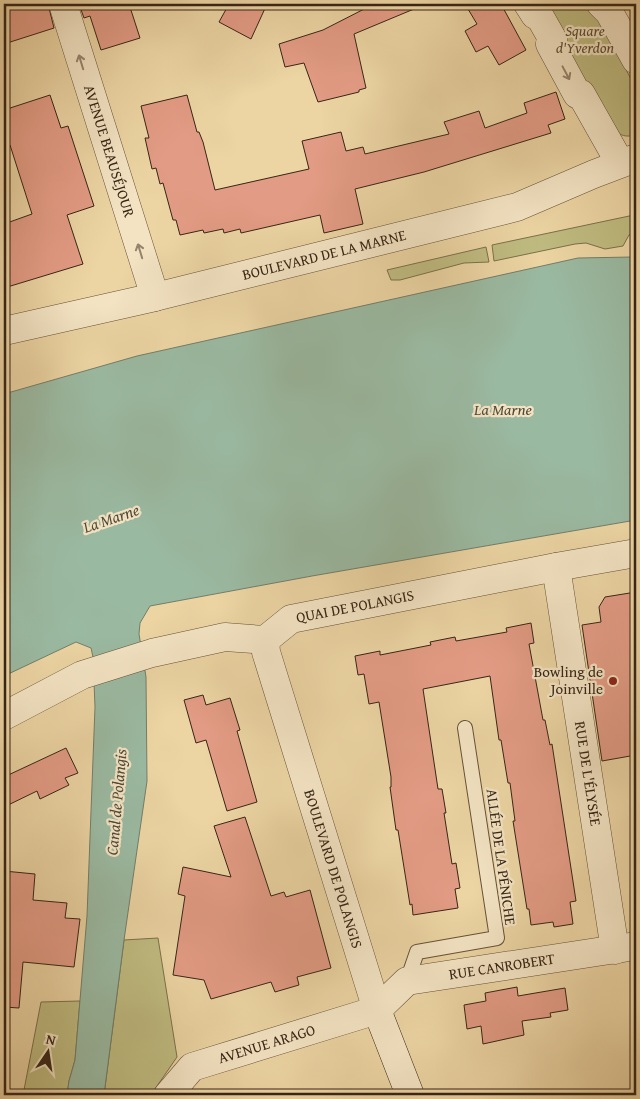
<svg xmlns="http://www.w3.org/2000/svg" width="640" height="1099" font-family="'Gentium Book Plus',serif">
<rect width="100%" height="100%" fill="#ecd4a3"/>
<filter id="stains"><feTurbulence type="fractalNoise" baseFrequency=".004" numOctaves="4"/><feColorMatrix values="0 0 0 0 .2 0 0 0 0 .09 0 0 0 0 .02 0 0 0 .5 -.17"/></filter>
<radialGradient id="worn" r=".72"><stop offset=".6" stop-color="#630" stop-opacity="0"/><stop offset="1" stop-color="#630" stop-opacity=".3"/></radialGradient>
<!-- green -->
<g fill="#bfbb80" stroke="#7b704b">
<path d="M541 4H590L636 88V134C624 140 615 132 607 123Z"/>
<polygon points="634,215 636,233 629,235 623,246 605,249 586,243 575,244 494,261 492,245"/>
<polygon points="486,247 489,262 464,263 400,280 391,280 387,270"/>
<polygon points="158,938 177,1057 155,1089 154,1095 104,1095 124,940"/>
<polygon points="80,1001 75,1060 69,1081 67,1095 23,1095 41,1002"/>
</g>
<!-- water -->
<polygon fill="#9ab9a1" stroke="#727e69" points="632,257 636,258 636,520 312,576 150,606 140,623 139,634 146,677 147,781 124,940 104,1095 67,1095 69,1081 75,1060 87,916 95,707 93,657 91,648 76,642 4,676 4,394 137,356 578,258"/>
<!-- building -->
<g fill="#e29b84" stroke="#372516">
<polygon points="4,4 48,4 54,28 4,44"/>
<polygon points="79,4 129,4 140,38 101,50 90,16 84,18"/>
<polygon points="229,4 267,4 251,39 219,22"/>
<polygon points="374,4 426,4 354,34 366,88 359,90 359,92 318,102 304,63 285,67 279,44 323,30"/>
<polygon points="465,4 501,4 526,50 499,65 488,46 476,52 465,31 477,24"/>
<polygon points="556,92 565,119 548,125 551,133 424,172 355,189 363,224 324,233 320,215 241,233 240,229 224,233 223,229 204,233 203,230 180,235 176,220 173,220 163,183 160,184 156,168 152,169 145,138 149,138 141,106 187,95 197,132 199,132 203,142 215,190 309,169 302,141 341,132 346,151 363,147 365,154 449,134 444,122 479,111 485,128 527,113 524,103"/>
<polygon points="50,95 61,128 68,126 94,206 67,215 83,264 4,288 4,224 32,214 10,145 4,147 4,110"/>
<polygon points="636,592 636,755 602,761 582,625 601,622 599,607 605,597"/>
<polygon points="531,623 534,643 529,644 543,720 545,720 550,745 552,744 576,901 570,902 573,924 554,927 553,922 531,925 529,909 527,909 513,821 515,821 510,783 508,783 501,740 499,740 490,676 423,689 438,789 442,789 446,813 444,813 452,864 456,863 460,888 455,889 458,908 413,915 412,904 410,905 398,830 396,830 390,787 391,787 391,777 379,702 369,704 364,674 358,675 355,656 380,651 380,655 431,645 430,642 455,637 456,641 507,632 506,628"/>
<polygon points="203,695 206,705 230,698 240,730 237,731 257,802 227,811 206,740 196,743 184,700"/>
<polygon points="66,748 78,773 65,778 69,785 40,799 37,791 4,807 4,777"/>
<polygon points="245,817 271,896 284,892 286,897 310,890 331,968 297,977 299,985 275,992 271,982 211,999 204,980 173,975 185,896 178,894 183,867 231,877 214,826"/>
<polygon points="4,871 35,874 33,900 67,903 65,918 80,919 74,967 23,962 19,1008 4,1007"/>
<polygon points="517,987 518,996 565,988 568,1010 550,1013 551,1017 522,1021 524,1035 483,1044 481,1026 467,1029 464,1005 486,1001 485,993"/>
</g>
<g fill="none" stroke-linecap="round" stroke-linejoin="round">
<!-- lane casing -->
<g stroke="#645139" stroke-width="16">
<polyline id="lane" points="407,981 417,952 497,938 465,728"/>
</g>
<!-- street casing -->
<g stroke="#645139" stroke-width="29">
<g id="street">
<path id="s1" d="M63 4 155 297"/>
<polyline points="528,4 535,15 540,17 553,40 550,44 577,94 581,94 620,163"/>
<polyline points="601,4 609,12 636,60"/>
<path id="s2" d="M4 331 155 297 517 207 594 174 636 158"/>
<path id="s3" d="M556 567 615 950"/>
<path id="s4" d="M265 640 266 652 377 1010"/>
<path id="s5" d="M4 716 82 675 152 653 225 637 265 640 291 619 556 567 636 553"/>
<path id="s6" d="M168 1095 192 1067 377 1010 407 981 636 946"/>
</g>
</g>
<!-- secondary casing -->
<g stroke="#372516" stroke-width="29">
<polyline id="secondary" points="377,1010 410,1095"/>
</g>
<!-- lane -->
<use href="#lane" stroke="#f3e3c3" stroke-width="14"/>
<!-- street -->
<use href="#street" stroke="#f3e3c3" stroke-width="28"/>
<!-- secondary -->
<use href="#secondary" stroke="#f3e3c3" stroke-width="28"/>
</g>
<!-- one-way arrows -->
<defs><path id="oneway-shaft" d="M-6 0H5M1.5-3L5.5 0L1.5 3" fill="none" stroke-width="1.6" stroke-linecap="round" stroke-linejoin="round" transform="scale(1.25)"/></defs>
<g stroke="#95846c">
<use href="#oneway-shaft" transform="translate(81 62) rotate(-107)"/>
<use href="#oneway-shaft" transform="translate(566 73) rotate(62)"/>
<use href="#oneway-shaft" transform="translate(140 251) rotate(-107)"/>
</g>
<!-- markers -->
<circle fill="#8f2418" stroke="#f3e3c3" stroke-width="2" cx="613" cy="681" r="5"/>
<g text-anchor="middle" stroke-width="4.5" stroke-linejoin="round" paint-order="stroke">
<!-- park labels -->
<g font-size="15" font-style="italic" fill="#594a30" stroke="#f3e3c3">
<text x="585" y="36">Square<tspan x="585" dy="17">d'Yverdon</tspan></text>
</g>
<!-- street labels -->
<g font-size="15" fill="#372516" stroke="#f3e3c3">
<text dy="5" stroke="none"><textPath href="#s1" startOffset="154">AVENUE BEAUSÉJOUR</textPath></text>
<text dy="5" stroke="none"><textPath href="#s2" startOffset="329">BOULEVARD DE LA MARNE</textPath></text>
<text dy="5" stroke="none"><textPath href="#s5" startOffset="375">QUAI DE POLANGIS</textPath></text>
<text dy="5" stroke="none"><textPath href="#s3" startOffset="209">RUE DE L'ÉLYSÉE</textPath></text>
<text transform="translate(501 857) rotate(82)" y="5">ALLÉE DE LA PÉNICHE</text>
<text dy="5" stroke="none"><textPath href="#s4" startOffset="239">BOULEVARD DE POLANGIS</textPath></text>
<text dy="5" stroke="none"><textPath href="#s6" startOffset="368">RUE CANROBERT</textPath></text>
<text dy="5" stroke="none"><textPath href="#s6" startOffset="115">AVENUE ARAGO</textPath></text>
</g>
<!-- poi labels -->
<g font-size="15" fill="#372516" stroke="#f3e3c3" text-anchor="end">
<text x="603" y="677">Bowling de<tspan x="603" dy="17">Joinville</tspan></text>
</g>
<!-- water labels -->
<g font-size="16" font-style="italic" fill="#504a39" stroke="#f3e3c3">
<text x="503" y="415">La Marne</text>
<text transform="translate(111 518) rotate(-19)" y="6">La Marne</text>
<text transform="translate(116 802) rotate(-85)" y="6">Canal de Polangis</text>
</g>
</g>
<!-- margin -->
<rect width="640" height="1099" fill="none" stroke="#ecd4a3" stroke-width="20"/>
<rect x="5" y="5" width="630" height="1089" fill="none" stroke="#372516" stroke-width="2.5"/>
<rect x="10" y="10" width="620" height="1079" fill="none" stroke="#372516"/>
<!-- north arrow -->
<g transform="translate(48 1052) rotate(13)" stroke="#f3e3c3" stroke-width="4" paint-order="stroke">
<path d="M0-4L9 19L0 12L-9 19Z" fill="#372516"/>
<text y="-8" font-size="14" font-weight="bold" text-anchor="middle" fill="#372516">N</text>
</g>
<rect width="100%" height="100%" filter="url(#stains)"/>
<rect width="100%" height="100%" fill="url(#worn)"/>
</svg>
